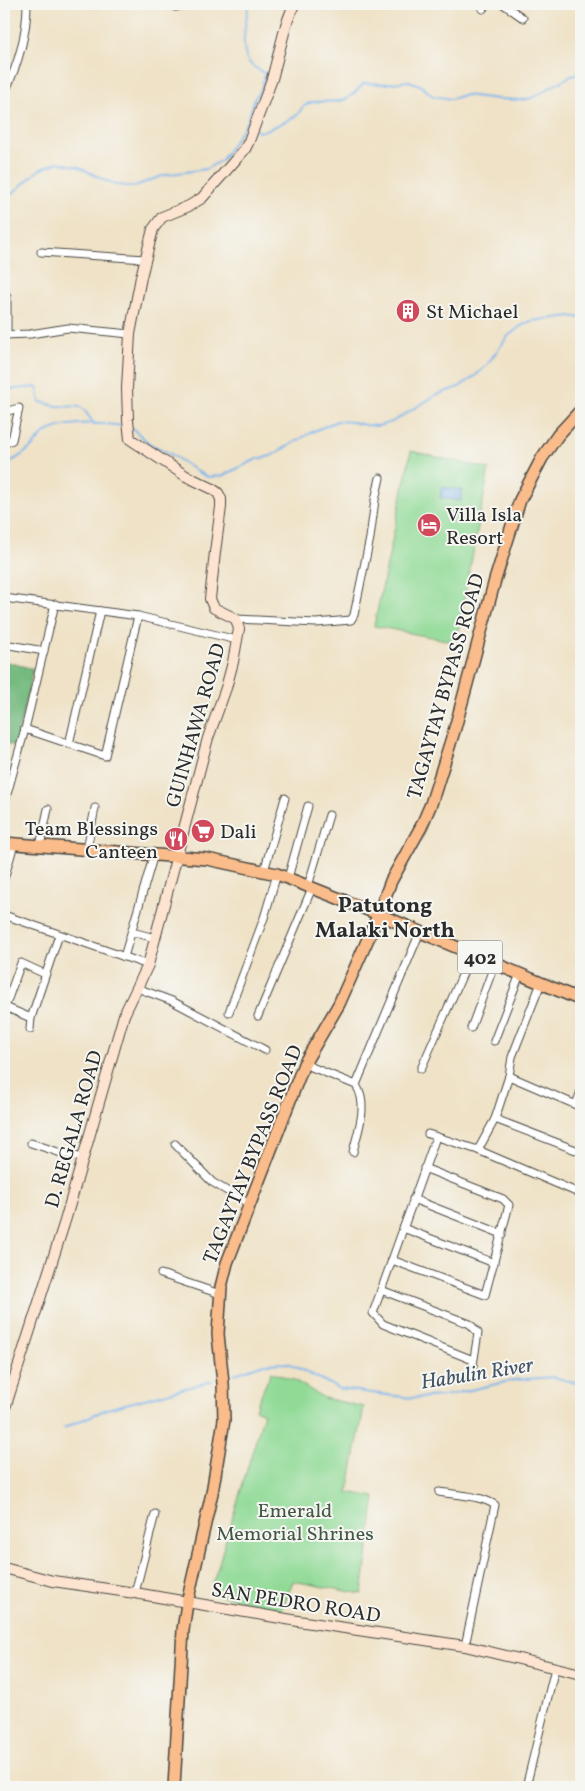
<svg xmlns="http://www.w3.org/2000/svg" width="585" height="1791" font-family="Vollkorn,serif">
<rect width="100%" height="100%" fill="#f6f6f2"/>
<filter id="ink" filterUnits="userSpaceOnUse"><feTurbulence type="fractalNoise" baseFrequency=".02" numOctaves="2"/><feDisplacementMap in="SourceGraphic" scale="10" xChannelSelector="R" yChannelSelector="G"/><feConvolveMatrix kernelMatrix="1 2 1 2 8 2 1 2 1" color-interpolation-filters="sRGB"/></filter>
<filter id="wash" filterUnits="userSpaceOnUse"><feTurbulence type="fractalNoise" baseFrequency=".0096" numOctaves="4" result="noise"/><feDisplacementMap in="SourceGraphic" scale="20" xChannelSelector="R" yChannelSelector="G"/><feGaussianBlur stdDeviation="1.12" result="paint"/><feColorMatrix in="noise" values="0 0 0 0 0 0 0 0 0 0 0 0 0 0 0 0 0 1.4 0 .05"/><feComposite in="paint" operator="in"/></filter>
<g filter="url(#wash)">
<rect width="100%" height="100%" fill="#efe2c6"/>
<!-- green -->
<g fill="#90da96" stroke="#5e8260">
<polygon points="411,451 489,469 456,642 374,626"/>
<polygon points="271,1372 294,1380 324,1398 364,1407 348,1492 375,1497 362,1594 293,1581 282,1610 210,1593 264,1413 255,1409"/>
</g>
<!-- forest -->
<polygon fill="#74ba7f" stroke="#507255" points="4,661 33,669 15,746 4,743"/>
<!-- water -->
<polygon fill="#7cb5ec" stroke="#54708c" points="442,487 462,490 461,501 440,498"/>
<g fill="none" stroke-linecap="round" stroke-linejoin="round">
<!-- stream -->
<g stroke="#7cb5ec" stroke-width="2">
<path d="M249 4C246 19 239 49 249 62 252 67 260 70 265 74L262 87 254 100 248 120 252 125"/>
<path d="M256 130 258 132C266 131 290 120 297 115 300 112 301 108 304 106 316 97 333 105 346 99 353 96 359 88 364 83L384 84 409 81 420 85 433 96 451 99 464 95 498 99 522 100 532 98 567 78 581 72"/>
<polyline points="4,199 14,192 39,170 58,162 79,167 104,180 119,185 132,187 165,175 206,169 222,160 248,120"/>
<path d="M4 390 37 387 40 402C47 403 53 406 59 406 85 409 77 399 94 424"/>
<polyline points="133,429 150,444 171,454 196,471 208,477 222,476 257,459 271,456 312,432 337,421 352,422 365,425 378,426 392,422 436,395 459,387 474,377 486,366 508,336 521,326 531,321 570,316 581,318"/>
<path d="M4 465C15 460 24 454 33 446 37 442 40 437 44 434 64 420 101 423 124 426"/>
<polyline points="235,1374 264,1364 288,1363 340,1389 412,1398 444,1396 514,1380 553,1377 581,1384"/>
<polyline points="64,1428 107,1409 212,1381"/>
</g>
</g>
</g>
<g filter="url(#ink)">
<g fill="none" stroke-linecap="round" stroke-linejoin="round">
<!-- street casing -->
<g stroke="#484642" stroke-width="9">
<g id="street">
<polyline points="503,4 523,18"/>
<polyline points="175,7 188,4"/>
<polyline points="483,9 486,4"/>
<path d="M4 94C18 65 27 36 27 4"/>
<polyline points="41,252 145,259"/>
<polyline points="7,334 7,296"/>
<polyline points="4,335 30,334 68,328 130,334"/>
<polyline points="4,412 19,408 12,440 4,444"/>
<polyline points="4,598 138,616 237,640"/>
<polyline points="236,619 316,623 351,620 354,615 370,538 375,500 380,478"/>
<polyline points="4,644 44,651"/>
<polyline points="25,729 105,756 138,616"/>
<polyline points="69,744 100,611"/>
<polyline points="4,805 25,729 55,604"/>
<polyline points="40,846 48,809"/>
<polyline points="87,849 95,808"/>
<polyline points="264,871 285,798"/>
<polyline points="288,878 308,806"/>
<polyline points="4,879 14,844"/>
<polyline points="308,886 329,815"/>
<polyline points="4,915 148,965"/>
<polyline points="132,932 155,938"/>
<polyline points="124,957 154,854"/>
<polyline points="137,988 172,1001 265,1050"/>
<polyline points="229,1012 264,918 277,874"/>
<polyline points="258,1016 312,888"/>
<polyline points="31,1018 5,1007 21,963 45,974"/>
<polyline points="471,1028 495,963"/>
<polyline points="30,1029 31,1018 59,935"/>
<polyline points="494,1041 520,974"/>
<polyline points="304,1064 356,1085 420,932"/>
<polyline points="421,1069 472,953"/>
<polyline points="509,1076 581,1107"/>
<polyline points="576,1105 581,1091"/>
<polyline points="495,1119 581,1152"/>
<polyline points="428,1134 478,1150 581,1194"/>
<polyline points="436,1137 373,1313 383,1324 473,1360"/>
<polyline points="31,1143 61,1153 83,1158"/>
<polyline points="175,1144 212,1182 249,1204"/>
<polyline points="478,1150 495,1119 509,1076 512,1057 541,983"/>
<path d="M353 1152C358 1130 369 1105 356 1085"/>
<polyline points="413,1199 502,1234"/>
<polyline points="403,1228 494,1263"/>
<polyline points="392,1260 485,1295 509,1205 503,1199 424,1168"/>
<polyline points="161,1274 220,1294"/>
<polyline points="381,1290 470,1324 478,1333 471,1378"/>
<path d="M439 1492C456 1495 480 1495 495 1505L465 1646"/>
<polyline points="135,1593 155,1514"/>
<polyline points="526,1787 555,1668"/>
</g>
</g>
<!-- secondary casing -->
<g stroke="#484642" stroke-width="12">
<g id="secondary">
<polyline points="4,1411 65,1221 124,1015 148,965 208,738 226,688 233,662 239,629 236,619 214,608 210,599 215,552 221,507 221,499 218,493 211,488 186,476 130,439 128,420 127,388 130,334 141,277 153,229 162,217 189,206 202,198 245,149 249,141 272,79 286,25 294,4"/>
<polyline points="4,1568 53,1581 135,1593 298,1621 465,1646 581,1674"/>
</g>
</g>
<!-- primary casing -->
<g stroke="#484642" stroke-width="14">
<g id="primary">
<polyline points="4,843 207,859 277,874 378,914 581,1000"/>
<polyline points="174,1787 183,1630 187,1603 212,1493 224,1420 223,1383 218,1334 221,1287 227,1263 304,1064 339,1004 375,923 391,881 421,827 431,804 455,728 495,580 520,500 542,458 558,435 581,410"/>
</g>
</g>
<!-- street -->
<use href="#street" stroke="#fff" stroke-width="7"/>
<!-- secondary -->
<use href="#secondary" stroke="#fde4d0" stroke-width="10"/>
<!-- primary -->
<use href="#primary" stroke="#f9bc8a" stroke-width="11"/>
</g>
</g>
<!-- icons -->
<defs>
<g id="building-disc" transform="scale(1.25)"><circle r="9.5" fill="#d1495b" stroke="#f6f6f2"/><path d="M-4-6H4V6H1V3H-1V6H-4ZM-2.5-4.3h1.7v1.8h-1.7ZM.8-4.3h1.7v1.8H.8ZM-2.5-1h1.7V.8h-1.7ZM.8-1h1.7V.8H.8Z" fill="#fff"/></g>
<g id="hotel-disc" transform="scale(1.25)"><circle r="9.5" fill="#d1495b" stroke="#f6f6f2"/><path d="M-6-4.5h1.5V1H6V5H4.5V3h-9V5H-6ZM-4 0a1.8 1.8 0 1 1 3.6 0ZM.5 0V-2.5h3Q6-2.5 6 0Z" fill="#fff"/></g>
<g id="supermarket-disc" transform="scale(1.25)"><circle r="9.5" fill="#d1495b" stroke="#f6f6f2"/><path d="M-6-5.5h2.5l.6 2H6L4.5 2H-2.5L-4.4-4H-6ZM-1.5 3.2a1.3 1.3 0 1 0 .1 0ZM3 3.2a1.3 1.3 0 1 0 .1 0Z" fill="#fff"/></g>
<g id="restaurant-disc" transform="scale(1.25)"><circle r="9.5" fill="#d1495b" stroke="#f6f6f2"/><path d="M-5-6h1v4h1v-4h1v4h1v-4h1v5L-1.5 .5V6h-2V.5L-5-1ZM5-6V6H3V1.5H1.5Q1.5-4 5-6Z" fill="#fff"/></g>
</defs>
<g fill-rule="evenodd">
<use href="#building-disc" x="408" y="311"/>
<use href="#hotel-disc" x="429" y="525"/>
<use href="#supermarket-disc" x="203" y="831"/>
<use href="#restaurant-disc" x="176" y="839"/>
</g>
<g text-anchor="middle" stroke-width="4" stroke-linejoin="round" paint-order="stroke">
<!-- shield labels -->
<rect fill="#f6f6f2" stroke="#686867" stroke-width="1" x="457.5" y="940.5" width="45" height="33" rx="4"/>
<g font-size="19" font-weight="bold" fill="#2b2b2b">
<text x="480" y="964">402</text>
</g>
<!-- poi labels -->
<g font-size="20" fill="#2b2b2b" stroke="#f6f6f2" text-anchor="start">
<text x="426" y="318">St Michael</text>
<text x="446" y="521">Villa Isla<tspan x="446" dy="23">Resort</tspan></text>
<text x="158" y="835" text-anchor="end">Team Blessings<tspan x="158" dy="23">Canteen</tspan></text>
<text x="220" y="838">Dali</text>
</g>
<!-- street labels -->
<g font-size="20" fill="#2b2b2b" stroke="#f6f6f2">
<text transform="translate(445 686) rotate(-74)" y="7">TAGAYTAY BYPASS ROAD</text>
<text transform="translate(195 725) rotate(-74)" y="7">GUINHAWA ROAD</text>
<text transform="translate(73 1129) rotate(-74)" y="7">D. REGALA ROAD</text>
<text transform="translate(252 1154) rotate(-68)" y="7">TAGAYTAY BYPASS ROAD</text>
<text transform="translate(296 1602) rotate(9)" y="7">SAN PEDRO ROAD</text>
</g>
<!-- park labels -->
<g font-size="20" fill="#445746" stroke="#f6f6f2">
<text x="295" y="1517">Emerald<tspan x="295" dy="23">Memorial Shrines</tspan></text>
</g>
<!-- water labels -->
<g font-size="21" font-style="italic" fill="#435465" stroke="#f6f6f2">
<text transform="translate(477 1373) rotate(-9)" y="7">Habulin River</text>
</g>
<!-- quarter labels -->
<g font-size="22" font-weight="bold" fill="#2b2b2b" stroke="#f6f6f2">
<text x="385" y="912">Patutong<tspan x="385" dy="25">Malaki North</tspan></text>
</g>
</g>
<!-- margin -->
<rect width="585" height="1791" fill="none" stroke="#f6f6f2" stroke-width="20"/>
</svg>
